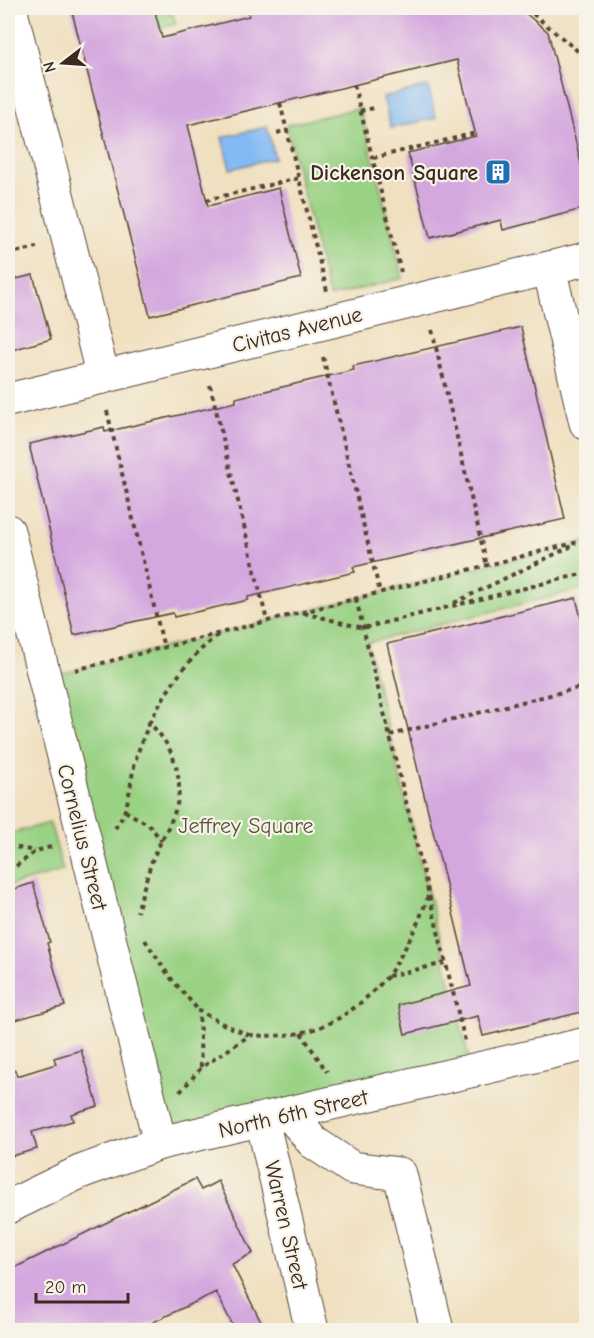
<svg xmlns="http://www.w3.org/2000/svg" width="594" height="1338" font-family="'Comic Neue',sans-serif">
<rect width="100%" height="100%" fill="#f7f3e8"/>
<filter id="ink" filterUnits="userSpaceOnUse"><feTurbulence type="fractalNoise" baseFrequency=".0167" numOctaves="2"/><feDisplacementMap in="SourceGraphic" scale="12" xChannelSelector="R" yChannelSelector="G"/><feConvolveMatrix kernelMatrix="1 2 1 2 8 2 1 2 1" color-interpolation-filters="sRGB"/></filter>
<filter id="wash" filterUnits="userSpaceOnUse"><feTurbulence type="fractalNoise" baseFrequency=".008" numOctaves="4" result="noise"/><feDisplacementMap in="SourceGraphic" scale="24" xChannelSelector="R" yChannelSelector="G"/><feGaussianBlur stdDeviation="1.35" result="paint"/><feColorMatrix in="noise" values="0 0 0 0 0 0 0 0 0 0 0 0 0 0 0 0 0 1.4 0 .05"/><feComposite in="paint" operator="in"/></filter>
<g filter="url(#wash)">
<rect width="100%" height="100%" fill="#f0e0c0"/>
<!-- green -->
<g fill="#9ad284" stroke="#6a7e51" stroke-width="1.5">
<polygon points="154,8 168,8 169,14 173,14 176,24 159,29"/>
<polygon points="360,108 403,278 329,297 286,125"/>
<polygon points="586,540 586,588 367,643 472,1071 160,1143 44,678"/>
<polygon points="50,823 63,871 8,886 8,834"/>
</g>
<!-- water -->
<g fill="#84baf3" stroke="#607288" stroke-width="1.5">
<polygon points="428,86 436,118 391,128 383,97"/>
<polygon points="267,127 275,158 230,169 222,137"/>
</g>
<g id="blocks">
<!-- building -->
<g fill="#d4a8df">
<polygon points="71,8 154,8 162,38 249,16 247,8 519,8 548,32 586,183 586,208 503,230 501,220 430,238 408,153 476,136 457,60 188,125 208,206 279,188 301,278 150,316"/>
<polygon points="33,275 51,339 8,351 8,281"/>
<polygon points="521,327 565,519 353,567 355,572 248,597 248,600 174,617 173,613 74,635 29,444 104,427 105,432 236,402 236,398 354,370 353,366"/>
<polygon points="576,598 586,638 586,1011 483,1036 478,1016 405,1034 398,1005 471,986 387,644"/>
<polygon points="33,883 50,942 47,943 65,1006 8,1022 8,891"/>
<polygon points="81,1050 98,1106 71,1114 73,1121 32,1132 37,1149 8,1157 8,1071 15,1070 17,1076 56,1064 54,1058"/>
<polygon points="195,1179 201,1190 218,1181 253,1253 232,1264 265,1330 235,1330 216,1292 137,1330 8,1330 8,1271"/>
</g>
</g>
</g>
<g filter="url(#ink)">
<use href="#blocks" fill-opacity="0" stroke="#564536" stroke-width="1.5"/>
<g fill="none" stroke-linecap="round" stroke-linejoin="round">
<!-- minor casing -->
<g stroke="#564536" stroke-width="35">
<g id="minor">
<polyline points="10,8 103,377"/>
<polyline points="549,268 586,423"/>
<polyline points="8,400 586,259"/>
<polyline points="8,531 160,1143"/>
<polyline points="289,1113 313,1142 352,1168 400,1174 437,1330"/>
<polyline points="262,1120 312,1330"/>
<polyline points="8,1207 80,1172 160,1143 586,1044"/>
</g>
</g>
<!-- path -->
<g stroke="#564536" stroke-width="4" stroke-dasharray="4.5 4.5" stroke-linecap="butt">
<polyline points="526,8 586,58"/>
<polyline points="354,85 401,272"/>
<polyline points="280,103 327,291"/>
<polyline points="360,111 374,108"/>
<polyline points="277,133 287,130"/>
<polyline points="373,158 476,133"/>
<polyline points="206,200 299,178"/>
<polyline points="8,254 37,247"/>
<polyline points="432,330 487,566"/>
<polyline points="323,357 380,593"/>
<polyline points="210,385 267,621"/>
<polyline points="107,411 164,648"/>
<polyline points="356,599 465,1041"/>
<polyline points="454,603 572,546"/>
<polyline points="304,613 363,628 586,573"/>
<polyline points="75,670 586,540"/>
<path d="M149 723C168 689 186 659 218 635"/>
<polyline points="390,735 586,686"/>
<polyline points="125,811 149,825 162,841"/>
<path d="M115 828C131 809 129 782 136 759 139 747 145 735 149 723 173 744 186 780 175 811 169 828 160 842 153 858 147 875 142 894 137 912"/>
<polyline points="8,846 35,851"/>
<polyline points="8,870 15,867 36,851 54,846"/>
<path d="M428 896C418 926 405 950 388 976L445 963"/>
<polyline points="145,940 169,976 199,1011"/>
<polyline points="301,1033 327,1072"/>
<polyline points="201,1067 199,1011 223,1024 249,1035"/>
<path d="M180 1092 201 1068 250 1035C312 1040 347 1021 388 976"/>
</g>
<!-- minor -->
<use href="#minor" stroke="#fff" stroke-width="33"/>
</g>
</g>
<!-- icons -->
<defs>
<g id="building-square" transform="scale(1.35)"><rect x="-9" y="-9" width="18" height="18" rx="4" fill="#1f6fb2" stroke="#f7f3e8"/><path d="M-4-6H4V6H1V3H-1V6H-4ZM-2.5-4.3h1.7v1.8h-1.7ZM.8-4.3h1.7v1.8H.8ZM-2.5-1h1.7V.8h-1.7ZM.8-1h1.7V.8H.8Z" fill="#fff"/></g>
</defs>
<g fill-rule="evenodd">
<use href="#building-square" x="498" y="172"/>
</g>
<g text-anchor="middle" stroke-width="4.5" stroke-linejoin="round" paint-order="stroke">
<!-- poi labels -->
<g font-size="22" font-weight="bold" fill="#3b2a1e" stroke="#f7f3e8" text-anchor="end">
<text x="478" y="180">Dickenson Square</text>
</g>
<!-- street labels -->
<g font-size="22" fill="#3b2a1e" stroke="#f7f3e8">
<text transform="translate(297 329) rotate(-14)" y="8">Civitas Avenue</text>
<text transform="translate(83 837) rotate(76)" y="8">Cornelius Street</text>
<text transform="translate(293 1113) rotate(-13)" y="8">North 6th Street</text>
<text transform="translate(287 1225) rotate(77)" y="8">Warren Street</text>
</g>
<!-- park labels -->
<g font-size="22" fill="#535438" stroke="#f7f3e8">
<text x="246" y="833">Jeffrey Square</text>
</g>
</g>
<!-- margin -->
<rect width="594" height="1338" fill="none" stroke="#f7f3e8" stroke-width="30"/>
<!-- north arrow -->
<g transform="translate(63 63) rotate(253)" stroke="#f7f3e8" stroke-width="4.5" paint-order="stroke">
<path d="M0-4.5L10 22L0 15L-10 22Z" fill="#3b2a1e"/>
<text y="-9" font-size="16" font-weight="bold" text-anchor="middle" fill="#3b2a1e">N</text>
</g>
<!-- scale -->
<path d="M36 1293v9h92v-9" fill="none" stroke="#3b2a1e" stroke-width="3"/>
<text x="45" y="1293" font-size="18" fill="#3b2a1e" stroke="#f7f3e8" stroke-width="4.5" paint-order="stroke">20 m</text>
</svg>
